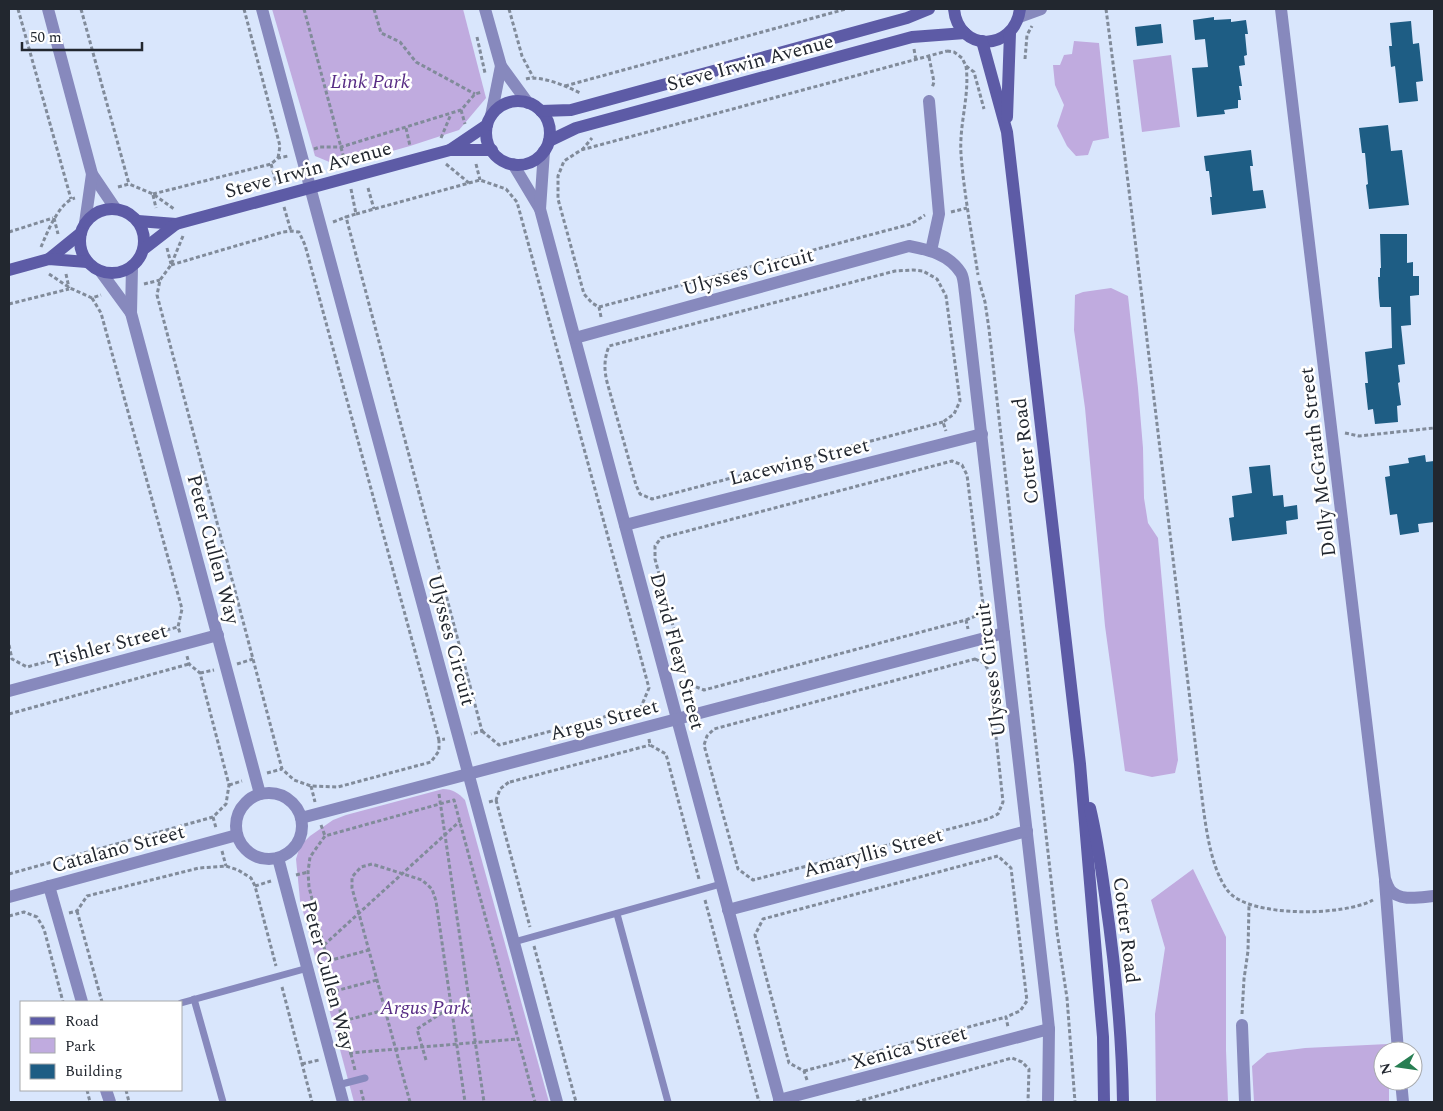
<svg xmlns="http://www.w3.org/2000/svg" width="1443" height="1111" font-family="Spectral,serif">
<rect width="100%" height="100%" fill="#d9e6fc"/>
<!-- green -->
<g fill="#c0abdf">
<polygon points="272,9 463,9 486,98 459,130 410,146 339,166 315,156"/>
<polygon points="1074,41 1099,43 1109,138 1093,141 1088,155 1076,156 1067,146 1057,126 1064,105 1055,85 1053,65 1060,65 1064,55 1072,54"/>
<polygon points="1171,55 1180,127 1142,132 1133,60"/>
<polygon points="1111,288 1128,296 1138,388 1143,448 1144,498 1148,523 1158,538 1178,760 1175,773 1152,777 1125,771 1105,626 1085,408 1074,330 1075,295 1083,292"/>
<path d="M443 789C453 789 458 793 465 800L549 1102H354L300 900 296 859 300 846 310 836 333 820 346 815Z"/>
<polygon points="1193,869 1226,937 1226,1050 1228,1102 1156,1102 1155,1014 1165,948 1151,900"/>
<polygon points="1388,1044 1388,1051 1383,1051 1383,1081 1389,1081 1389,1102 1254,1102 1252,1066 1267,1053 1305,1048"/>
</g>
<!-- building -->
<g fill="#1e5d84">
<polygon points="1214,17 1214,20 1231,19 1231,22 1246,20 1248,34 1245,34 1247,55 1244,56 1245,65 1239,66 1242,86 1239,86 1241,100 1238,100 1238,108 1224,110 1225,114 1197,117 1192,68 1208,67 1205,39 1195,40 1193,20"/>
<polygon points="1411,21 1413,44 1419,43 1423,81 1416,82 1418,101 1399,103 1395,66 1391,67 1389,46 1392,46 1390,23"/>
<polygon points="1161,24 1163,43 1137,46 1135,27"/>
<polygon points="1388,125 1391,151 1402,150 1409,205 1369,209 1366,185 1368,184 1365,153 1362,153 1359,128"/>
<polygon points="1251,150 1253,166 1250,166 1253,191 1263,190 1266,208 1212,215 1210,197 1212,197 1209,171 1206,171 1204,156"/>
<polygon points="1380,234 1407,234 1407,263 1413,262 1413,276 1419,276 1419,295 1410,296 1411,325 1401,326 1405,364 1398,365 1400,382 1398,383 1401,405 1397,406 1398,422 1375,424 1373,409 1368,410 1365,383 1368,383 1365,352 1392,348 1391,307 1380,307 1379,298 1378,277 1380,277 1380,268 1381,268"/>
<polygon points="1425,455 1426,462 1434,461 1434,522 1418,524 1419,532 1400,535 1397,514 1390,515 1385,477 1390,476 1389,466 1409,463 1408,458"/>
<polygon points="1270,465 1273,496 1283,495 1284,507 1297,505 1298,519 1286,521 1287,534 1232,541 1229,518 1234,517 1232,496 1252,493 1249,467"/>
</g>
<g fill="none" stroke-linecap="round" stroke-linejoin="round">
<!-- path -->
<g stroke="#818b9a" stroke-width="3" stroke-dasharray="4 2.5" stroke-linecap="butt">
<polyline points="18,9 71,199"/>
<polyline points="81,9 129,184"/>
<polyline points="244,9 280,146 278,158"/>
<polyline points="304,9 346,166"/>
<polyline points="374,9 381,33 400,42 416,62 475,94"/>
<polyline points="509,9 522,56 533,77"/>
<path d="M1106 9C1134 222 1158 436 1184 650 1189 691 1194 733 1199 775 1204 808 1207 864 1228 891 1249 918 1345 916 1373 900"/>
<polyline points="477,37 485,73"/>
<polyline points="914,49 916,60"/>
<polyline points="947,51 954,52 962,58 966,66 974,72 984,109"/>
<polyline points="929,57 934,82 932,88"/>
<polyline points="1025,59 1027,35 1032,26"/>
<path d="M966 66C970 95 959 124 961 154 964 194 972 235 978 275"/>
<path d="M526 79C541 75 566 86 580 93"/>
<polyline points="565,86 846,9"/>
<polyline points="461,110 465,124"/>
<polyline points="406,128 410,146"/>
<polyline points="441,138 451,114"/>
<polyline points="314,149 320,147 341,147 461,110 475,94 482,92"/>
<polyline points="582,150 592,138"/>
<polyline points="271,164 277,185"/>
<polyline points="446,164 469,183"/>
<polyline points="476,164 480,180"/>
<polyline points="118,187 129,184 153,194 174,209"/>
<polyline points="368,188 374,209"/>
<polyline points="351,189 356,214 346,217 482,731 471,734"/>
<polyline points="153,194 271,164 278,158 288,156"/>
<polyline points="153,195 156,208"/>
<polyline points="284,207 291,231"/>
<polyline points="951,212 967,208"/>
<polyline points="356,214 480,180 506,189 517,202 649,688 641,707 643,714"/>
<polyline points="54,218 58,234"/>
<polyline points="333,222 346,217"/>
<polyline points="9,232 53,218"/>
<polyline points="183,236 171,265 160,280 157,295 282,769 294,780 311,786 338,787 431,762 439,751 439,740 445,739"/>
<path d="M41 247C47 233 59 202 75 198"/>
<polyline points="167,248 171,264"/>
<polyline points="171,265 283,232 291,231 299,232 305,245 439,740"/>
<polyline points="49,274 70,288 92,298 101,295"/>
<polyline points="66,274 69,288"/>
<polyline points="979,281 985,302 989,329 1057,932 1067,998 1075,1102"/>
<polyline points="144,284 160,280"/>
<polyline points="92,298 101,313 182,609 178,627 180,633"/>
<polyline points="9,304 69,289"/>
<polyline points="599,307 911,224 925,215"/>
<polyline points="601,317 599,307 592,303 584,294 558,199 558,176 564,161 581,150 947,51"/>
<path d="M943 422 652 499 640 494 636 485 607 382C604 369 604 359 609 346L895 271 913 270 923 271 937 279 946 296 960 401 954 414 943 422 946 431"/>
<polyline points="1345,433 1359,436 1434,428"/>
<polyline points="966,620 978,615 983,604 967,475 962,465 952,461 661,538 655,546 655,559 687,678 694,686 704,690 966,620 968,629"/>
<polyline points="9,645 12,659 27,667 178,627"/>
<polygon points="975,659 984,663 989,671 1003,802 998,814 988,819 753,880 738,869 704,745 707,736 714,729"/>
<polyline points="237,664 253,659"/>
<polyline points="200,673 214,670"/>
<polyline points="9,714 189,664"/>
<polyline points="482,731 499,745 641,707"/>
<polyline points="649,739 650,745 666,754 699,879"/>
<polyline points="267,773 282,769"/>
<polyline points="510,782 650,745"/>
<polyline points="229,785 242,781"/>
<polyline points="311,786 315,802"/>
<polyline points="439,794 484,1102"/>
<polyline points="496,800 530,927"/>
<polyline points="489,802 496,800 500,789 509,782"/>
<polyline points="213,817 216,828"/>
<polyline points="321,825 325,836"/>
<polyline points="222,851 226,866"/>
<polyline points="9,874 213,817 226,804 229,785 200,673 189,664 187,656"/>
<polyline points="296,875 308,872"/>
<polyline points="255,886 271,881"/>
<polyline points="705,900 759,1102"/>
<polyline points="77,911 102,1002"/>
<polyline points="69,913 77,911 87,896 199,868 226,866 238,870 251,878 255,886 276,966"/>
<polyline points="9,916 24,912 37,917 44,929 63,1002"/>
<polyline points="324,945 460,821"/>
<polyline points="534,946 576,1102"/>
<polyline points="328,961 369,950"/>
<polyline points="282,987 312,1102"/>
<polyline points="335,991 377,980"/>
<polyline points="1242,1014 1244,979 1248,951 1249,905"/>
<polyline points="343,1021 385,1010"/>
<polyline points="349,1053 518,1039"/>
<polyline points="426,1060 417,1029 451,1007"/>
<polyline points="302,1064 319,1060"/>
<polyline points="355,1070 309,887 308,872 310,857 325,836 454,800 535,1102"/>
<polyline points="804,1071 1006,1017"/>
<polyline points="807,1080 804,1071 789,1063 755,935 763,919 998,856 1011,868 1027,1001 1020,1011 1006,1017 1008,1027"/>
<polyline points="87,1090 90,1102"/>
<polyline points="126,1090 129,1102"/>
<polyline points="361,1090 364,1102"/>
<polyline points="410,1102 352,888 352,877 361,867 372,864 422,880 432,889 436,901 465,1102"/>
<polyline points="856,1102 1012,1058 1022,1062 1029,1069 1028,1102"/>
</g>
<!-- lane -->
<g stroke="#8789bd" stroke-width="7">
<polyline points="617,914 668,1102"/>
<polyline points="514,942 721,884"/>
<polyline points="194,999 223,1102"/>
<polyline points="181,1003 308,968"/>
<polyline points="338,1085 365,1078"/>
</g>
<!-- street -->
<g stroke="#8789bd" stroke-width="12">
<polyline points="48,9 92,174 115,208"/>
<polyline points="262,9 557,1102"/>
<polyline points="485,9 501,66 528,103"/>
<path d="M1281 9 1385 879C1386 882 1388 887 1390 890 1400 902 1421 897 1434 896"/>
<polyline points="1019,17 1041,9"/>
<polyline points="929,101 939,214 931,251"/>
<polyline points="491,116 501,66"/>
<polyline points="513,164 540,209 780,1102"/>
<polyline points="540,209 544,151"/>
<polyline points="85,223 92,174"/>
<polyline points="132,267 131,313 260,794"/>
<polyline points="101,272 131,313"/>
<path d="M575 338 909 246C929 250 949 254 961 273 964 278 964 287 965 293L1046 1000 1049 1029 1048 1102"/>
<polyline points="625,525 982,434"/>
<polyline points="9,691 218,635"/>
<circle cx="269" cy="826" r="33"/>
<polyline points="301,818 1004,633"/>
<polyline points="278,858 343,1102"/>
<polyline points="1385,881 1398,1051"/>
<polyline points="49,886 82,1002"/>
<polyline points="9,897 237,835"/>
<polyline points="728,910 1027,831"/>
<polyline points="1242,1025 1245,1102"/>
<polyline points="1401,1081 1403,1102"/>
<polyline points="106,1090 110,1102"/>
<polyline points="779,1100 1049,1029"/>
</g>
<!-- secondary -->
<g stroke="#5d5ba6" stroke-width="12">
<path d="M954 9C958 52 1014 53 1020 9"/>
<polyline points="982,41 1007,132 1080,764 1103,1037 1104,1102"/>
<circle cx="518" cy="133" r="32"/>
<polyline points="541,111 571,110 907,18 929,9"/>
<polyline points="1007,117 1010,33"/>
<polyline points="549,141 576,128 912,37 965,33"/>
<polyline points="450,150 487,125"/>
<circle cx="112" cy="241" r="32"/>
<polyline points="138,221 176,224 450,150 492,150"/>
<polyline points="145,248 176,224"/>
<polyline points="49,259 81,233"/>
<polyline points="9,270 49,259 87,262"/>
<path d="M1090 808C1097 837 1101 866 1105 895 1115 964 1122 1033 1123 1102"/>
</g>
</g>
<g text-anchor="middle" stroke-width="5" stroke-linejoin="round" paint-order="stroke">
<!-- street labels -->
<g font-size="20" fill="#22272f" stroke="#fff">
<text transform="translate(750 62) rotate(-15)" y="7">Steve Irwin Avenue</text>
<text transform="translate(308 169) rotate(-15)" y="7">Steve Irwin Avenue</text>
<text transform="translate(748 271) rotate(-15)" y="7">Ulysses Circuit</text>
<text transform="translate(1025 451) rotate(-97)" y="7">Cotter Road</text>
<text transform="translate(799 461) rotate(-14)" y="7">Lacewing Street</text>
<text transform="translate(1317 462) rotate(-97)" y="7">Dolly McGrath Street</text>
<text transform="translate(214 549) rotate(75)" y="7">Peter Cullen Way</text>
<text transform="translate(452 640) rotate(75)" y="7">Ulysses Circuit</text>
<text transform="translate(108 645) rotate(-15)" y="7">Tishler Street</text>
<text transform="translate(678 651) rotate(75)" y="7">David Fleay Street</text>
<text transform="translate(990 670) rotate(-97)" y="7">Ulysses Circuit</text>
<text transform="translate(604 719) rotate(-15)" y="7">Argus Street</text>
<text transform="translate(118 848) rotate(-15)" y="7">Catalano Street</text>
<text transform="translate(873 852) rotate(-15)" y="7">Amaryllis Street</text>
<text transform="translate(1127 930) rotate(83)" y="7">Cotter Road</text>
<text transform="translate(329 975) rotate(75)" y="7">Peter Cullen Way</text>
<text transform="translate(909 1047) rotate(-15)" y="7">Xenica Street</text>
</g>
<!-- park labels -->
<g font-size="20" font-style="italic" fill="#582d85" stroke="#fff">
<text x="370" y="88">Link Park</text>
<text x="425" y="1014">Argus Park</text>
</g>
</g>
<!-- border -->
<rect width="1443" height="1111" fill="none" stroke="#22272f" stroke-width="20"/>
<!-- legend -->
<rect x="20" y="1001" width="162" height="90" fill="#ffffff" stroke="#a7a9ac"/>
<rect x="30" y="1017" width="25" height="8" fill="#5d5ba6" stroke="#a7a9ac"/>
<text x="65" y="1026" font-size="15" fill="#22272f">Road</text>
<rect x="30" y="1038" width="25" height="15" fill="#c0abdf" stroke="#a7a9ac"/>
<text x="65" y="1051" font-size="15" fill="#22272f">Park</text>
<rect x="30" y="1064" width="25" height="15" fill="#1e5d84" stroke="#a7a9ac"/>
<text x="65" y="1076" font-size="15" fill="#22272f">Building</text>
<!-- north arrow -->
<g transform="translate(1398 1066) rotate(257)"><circle r="24" fill="#ffffff" stroke="#a7a9ac"/>
<path d="M0-4L9 19L0 12L-9 19Z" fill="#277e52"/>
<text y="-8" font-size="14" font-weight="bold" text-anchor="middle" fill="#22272f">N</text>
</g>
<!-- scale -->
<path d="M22 42v8h120v-8" fill="none" stroke="#22272f" stroke-width="2.5"/>
<text x="30" y="42" font-size="15" fill="#22272f" stroke="#ffffff" stroke-width="4" paint-order="stroke">50 m</text>
</svg>
